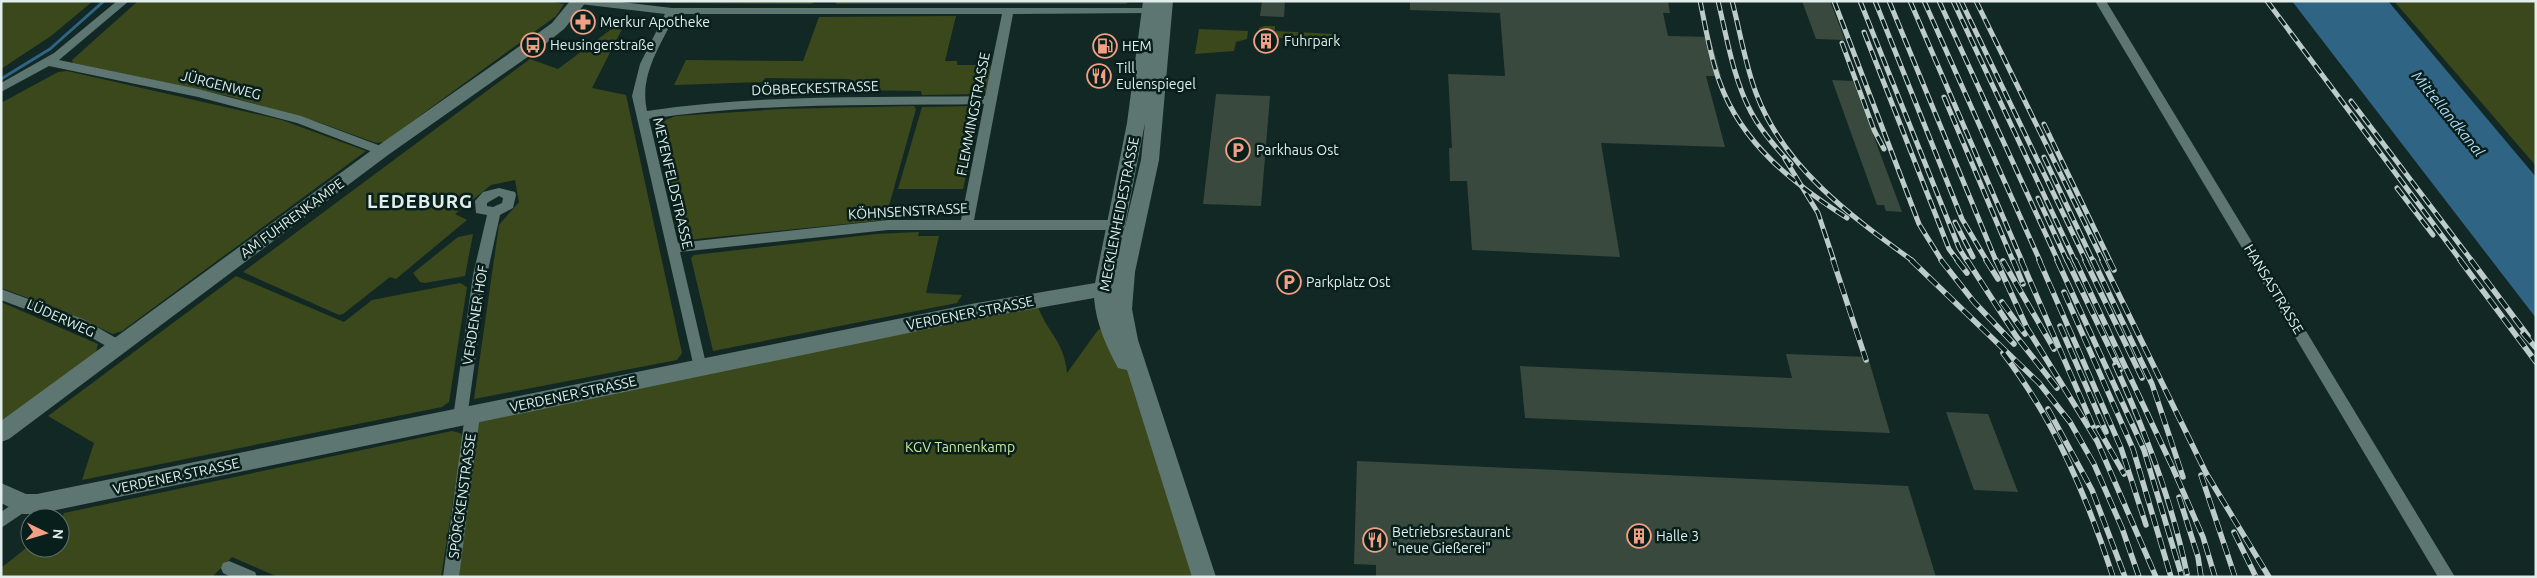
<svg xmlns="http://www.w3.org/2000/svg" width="2537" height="578" font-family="Ubuntu,sans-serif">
<rect width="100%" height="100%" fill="#122825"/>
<!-- green -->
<g fill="#3b481c">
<polygon points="1,1 93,1 51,36 1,69"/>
<polygon points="138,1 548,1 564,4 556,16 384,142 376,143 318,122 228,96 73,63 72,60"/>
<polygon points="662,1 818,1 811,4 667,3"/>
<polygon points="833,1 1130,1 1126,4 837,4"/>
<polygon points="2394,1 2536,1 2536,166"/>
<polygon points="956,16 945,61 957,61 957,65 991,65 986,92 982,94 922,95 921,91 851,90 847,89 850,79 765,78 763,82 674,85 686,60 803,61 819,17"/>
<polygon points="1264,26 1275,26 1275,31 1337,34 1337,40 1258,37 1259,28"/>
<polygon points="614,27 623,27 592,88 626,95 682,353 677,360 474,399 499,225 519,202 515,180 491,185 455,214 467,220 396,279 390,277 343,314 339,315 243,272 530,59 558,69"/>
<polygon points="1199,29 1248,31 1247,39 1236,42 1234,51 1195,54"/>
<polygon points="67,71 282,120 366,151 122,331 113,334 66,312 1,288 1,103 58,72"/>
<polygon points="914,106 916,109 885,220 687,240 684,239 657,126 660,122 676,116 781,109"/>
<polygon points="977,106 981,110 963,189 898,189 922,107"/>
<polygon points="919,232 918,236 939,236 926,293 962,295 957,303 713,351 691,258 694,255 876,234"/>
<polygon points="473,234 465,276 425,283 420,282 413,273 458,237"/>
<polygon points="236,276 344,322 372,300 460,283 467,287 449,402 442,407 82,480 94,443 48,416"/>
<path d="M1036 300C1043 329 1064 339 1067 373L1098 330 1108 326 1152 418 1197 577H451L473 415Z"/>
<polygon points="1,302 98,344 95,356 1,423"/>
<polygon points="452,431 460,433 463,437 441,577 278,577 232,557 212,577 1,577 1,568 30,545 30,548 60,548 60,523 64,513"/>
</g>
<!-- water -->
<polygon fill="#306485" points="2292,1 2388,1 2536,177 2536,318"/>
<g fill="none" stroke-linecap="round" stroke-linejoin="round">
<!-- stream -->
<polyline stroke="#306485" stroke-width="3" points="1,79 50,49 104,1"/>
</g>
<!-- building -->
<g fill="#39493d">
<polygon points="1262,1 1285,1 1284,17 1260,16"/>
<polygon points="1410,1 1668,1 1670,13 1663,13 1668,36 1710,37 1721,76 1706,76 1725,147 1601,143 1620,257 1472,250 1467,181 1450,181 1449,148 1452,148 1448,74 1505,76 1500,13 1410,10"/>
<polygon points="1802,1 1830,1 1845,40 1816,39"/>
<polygon points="1832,80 1853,81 1902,212 1886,211 1884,205 1877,205"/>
<polygon points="1216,94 1270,96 1261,206 1203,204"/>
<polygon points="1786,354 1868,357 1890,433 1525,418 1520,366 1792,378"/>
<polygon points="1946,412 1988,414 2018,492 1974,490"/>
<polygon points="1357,461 1908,486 1936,577 1376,577 1376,565 1354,564"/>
</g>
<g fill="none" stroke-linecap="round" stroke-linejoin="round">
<!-- street -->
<g fill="#5d7671" fill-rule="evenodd">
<polygon points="117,1 129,1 59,60 198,89 301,116 386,148 388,151 382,155 378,154 297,123 198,97 49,66 1,92 1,83 54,53"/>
<path d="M575 1H613L672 8H1154V12L1150 13 1013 14 974 220H1116L1123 225 1116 230H888L680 252 707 368 705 372H695L632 96 640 64 665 14 580 4ZM676 14H1002L985 96C873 98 759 94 647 111 639 75 660 46 676 14ZM984 104 961 220H888L678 243 649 119C760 102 873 106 984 104Z"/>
<polygon points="2095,1 2106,1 2455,577 2438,577"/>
<path d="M499 188 515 192 516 195 513 208 500 215 487 275 468 411H478L480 415 459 577H443L464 422H455L453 418 473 275 487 215 476 213 475 201 483 192ZM499 196 503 198 502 203 493 207 487 206V203Z"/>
<polygon points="1,289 83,319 123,342 125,346 123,350 113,350 73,327 1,300"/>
<polygon points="23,497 29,499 31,504 29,509 1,528 1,512"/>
<polygon points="229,561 255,572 257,577 231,577 223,573 221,568 223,563"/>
</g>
<!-- secondary -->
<g fill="#5d7671" fill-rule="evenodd">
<polygon points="570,1 587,1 564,29 539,49 388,155 9,439 1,442 1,421 376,147 527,41 552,23"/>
<path d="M1143 1H1173L1159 160 1135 272 1132 309 1138 340 1216 577H1192L1127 370 1118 368C1106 346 1096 323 1094 298L971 320 37 514H23L1 503V483L26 494H37L971 304 1095 283 1127 123ZM1151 67 1141 160 1124 231 1145 123Z"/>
</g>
<!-- rail-far1 casing -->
<g stroke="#bdccc9" stroke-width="5">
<g id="rail-far1">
<path d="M1700 1C1706 28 1710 57 1720 83 1742 144 1794 184 1847 218"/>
<path d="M1718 1C1727 38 1733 78 1751 112 1761 131 1776 148 1791 164"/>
<path d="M1732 1C1740 31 1745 64 1756 93 1784 168 1851 216 1913 261"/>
<polyline points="1834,1 1919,224 1942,261"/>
<polyline points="1860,1 1959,248 1967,261"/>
<polyline points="1875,1 1962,219 1987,261"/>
<polyline points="1889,1 1996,261"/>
<polyline points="1910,1 2022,261"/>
<polyline points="1924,1 2040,261"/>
<polyline points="1939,1 2058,261"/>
<polyline points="1953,1 2075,261"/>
<polyline points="1961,1 2086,261"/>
<polyline points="1976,1 2103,261"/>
<polyline points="2267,1 2461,261"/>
<polyline points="1864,32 1949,249 1958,261"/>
<polyline points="1842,43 1874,130 1884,149"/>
<polyline points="1944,97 2013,261"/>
<polyline points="2351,101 2472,261"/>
<polyline points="2044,124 2110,261"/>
<polyline points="2044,157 2093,261"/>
<polyline points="1785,159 1818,213 1834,261"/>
<polyline points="2397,188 2433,235"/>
<polyline points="2038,198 2067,261"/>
<polyline points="1955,222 1973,257"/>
</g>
</g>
<!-- rail casing -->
<g stroke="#bdccc9" stroke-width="5.5">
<g id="rail">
<polyline points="1833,260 1866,360"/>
<polyline points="1911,260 2039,383 2070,422 2094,464 2122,528 2139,577"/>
<polyline points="1941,260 1974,302 2014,344"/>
<polyline points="1957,260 1967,273"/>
<polyline points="1967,260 2016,336 2057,388"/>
<polyline points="1986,260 1998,279"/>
<polyline points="1996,260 2027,328 2097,441 2156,577"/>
<polyline points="2013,260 2023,284"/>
<polyline points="2021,260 2093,426"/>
<polyline points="2039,260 2121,448 2146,525"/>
<polyline points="2057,260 2144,450 2182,577"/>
<polyline points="2067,260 2120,370"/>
<polyline points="2075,260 2171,464 2203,537 2215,577"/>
<polyline points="2085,260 2142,378"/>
<polyline points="2093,260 2152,384 2183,477"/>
<polyline points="2102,260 2206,473 2269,577"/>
<polyline points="2109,260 2114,270"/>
<polyline points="2460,260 2536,362"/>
<polyline points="2471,260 2528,336"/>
<polyline points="2003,261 2054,349"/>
<polyline points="2064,292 2133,449 2171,577"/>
<polyline points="2002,302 2025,334"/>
<polyline points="2060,326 2106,432"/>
<polyline points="2523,333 2536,348"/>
<path d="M2003 353C2055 421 2087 497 2113 577"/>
<path d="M2115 365C2146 433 2172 501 2187 574"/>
<polyline points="2048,409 2092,490 2125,577"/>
<polyline points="2098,428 2124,474"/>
<polyline points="2201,475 2235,577"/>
<polyline points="2179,497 2198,557 2201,577"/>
<polyline points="2234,532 2256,577"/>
</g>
</g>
<!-- rail-far1 -->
<use href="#rail-far1" stroke="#081f1b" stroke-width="3" stroke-dasharray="10" stroke-linecap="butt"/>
<!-- rail -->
<use href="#rail" stroke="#081f1b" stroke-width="4" stroke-dasharray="12" stroke-linecap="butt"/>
</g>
<!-- icons -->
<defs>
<g id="pharmacy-ring" transform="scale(1.25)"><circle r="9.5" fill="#081f1b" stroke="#f39f85" stroke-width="1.5"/><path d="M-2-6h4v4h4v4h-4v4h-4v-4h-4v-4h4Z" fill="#f39f85"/></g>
<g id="building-ring" transform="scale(1.25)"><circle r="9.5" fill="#081f1b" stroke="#f39f85" stroke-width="1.5"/><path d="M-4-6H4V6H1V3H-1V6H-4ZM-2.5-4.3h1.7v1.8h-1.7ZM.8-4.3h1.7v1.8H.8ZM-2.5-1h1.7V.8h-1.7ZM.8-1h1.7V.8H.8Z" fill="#f39f85"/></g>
<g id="bus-ring" transform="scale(1.25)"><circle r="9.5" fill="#081f1b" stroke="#f39f85" stroke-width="1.5"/><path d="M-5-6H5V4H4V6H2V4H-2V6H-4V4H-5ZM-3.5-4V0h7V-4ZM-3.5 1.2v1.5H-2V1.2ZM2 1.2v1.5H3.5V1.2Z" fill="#f39f85"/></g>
<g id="fuel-ring" transform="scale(1.25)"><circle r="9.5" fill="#081f1b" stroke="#f39f85" stroke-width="1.5"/><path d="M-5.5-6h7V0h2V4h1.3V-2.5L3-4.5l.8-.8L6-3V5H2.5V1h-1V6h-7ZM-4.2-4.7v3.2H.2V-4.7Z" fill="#f39f85"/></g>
<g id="restaurant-ring" transform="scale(1.25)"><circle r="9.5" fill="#081f1b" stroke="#f39f85" stroke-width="1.5"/><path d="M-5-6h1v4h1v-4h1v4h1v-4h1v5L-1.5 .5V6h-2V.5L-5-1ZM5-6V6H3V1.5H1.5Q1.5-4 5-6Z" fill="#f39f85"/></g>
<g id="parking-ring" transform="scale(1.25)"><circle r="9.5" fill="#081f1b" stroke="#f39f85" stroke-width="1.5"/><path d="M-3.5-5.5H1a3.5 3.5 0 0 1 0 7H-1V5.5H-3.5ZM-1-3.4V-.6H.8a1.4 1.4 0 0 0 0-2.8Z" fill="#f39f85"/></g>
</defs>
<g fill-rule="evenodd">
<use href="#pharmacy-ring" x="583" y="22"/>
<use href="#building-ring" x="1266" y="41"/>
<use href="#bus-ring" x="533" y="45"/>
<use href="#fuel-ring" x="1105" y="46"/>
<use href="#restaurant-ring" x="1099" y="76"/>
<use href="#parking-ring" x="1238" y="150"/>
<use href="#parking-ring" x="1289" y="282"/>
<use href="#building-ring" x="1639" y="536"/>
<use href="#restaurant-ring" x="1375" y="540"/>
</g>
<g text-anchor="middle" stroke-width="5" stroke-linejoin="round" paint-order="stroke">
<!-- poi labels -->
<g font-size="14" fill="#e1eeeb" stroke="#081f1b" text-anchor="start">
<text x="600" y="27">Merkur Apotheke</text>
<text x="1284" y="46">Fuhrpark</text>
<text x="550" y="50">Heusingerstraße</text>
<text x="1122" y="51">HEM</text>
<text x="1116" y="73">Till<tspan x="1116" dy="16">Eulenspiegel</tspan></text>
<text x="1256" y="155">Parkhaus Ost</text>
<text x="1306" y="287">Parkplatz Ost</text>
<text x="1392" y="537">Betriebsrestaurant<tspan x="1392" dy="16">"neue Gießerei"</tspan></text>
<text x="1656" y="541">Halle 3</text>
</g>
<!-- street labels -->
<g font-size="14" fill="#e1eeeb" stroke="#081f1b">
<text transform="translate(221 85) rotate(14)" y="5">JÜRGENWEG</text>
<text transform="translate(815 88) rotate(-2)" y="5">DÖBBECKESTRASSE</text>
<text transform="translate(973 114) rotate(-79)" y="5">FLEMMINGSTRASSE</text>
<text transform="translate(673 183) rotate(77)" y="5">MEYENFELDSTRASSE</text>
<text transform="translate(908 211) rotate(-3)" y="5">KÖHNSENSTRASSE</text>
<text transform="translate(1119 214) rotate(-79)" y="5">MECKLENHEIDESTRASSE</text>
<text transform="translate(292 218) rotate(-36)" y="5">AM FUHRENKAMPE</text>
<text transform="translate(2274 289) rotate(59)" y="5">HANSASTRASSE</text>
<text transform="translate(970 313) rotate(-11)" y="5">VERDENER STRASSE</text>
<text transform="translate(475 315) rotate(-81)" y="5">VERDENER HOF</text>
<text transform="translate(61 318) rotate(24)" y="5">LÜDERWEG</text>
<text transform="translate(573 394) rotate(-12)" y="5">VERDENER STRASSE</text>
<text transform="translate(176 476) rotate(-12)" y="5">VERDENER STRASSE</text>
<text transform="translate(462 496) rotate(-82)" y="5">SPÖRCKENSTRASSE</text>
</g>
<!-- park labels -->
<g font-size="14" fill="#cce898" stroke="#081f1b">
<text x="960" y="452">KGV Tannenkamp</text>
</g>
<!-- water labels -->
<g font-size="15" font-style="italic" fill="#afdbfb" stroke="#081f1b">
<text transform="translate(2448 114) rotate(51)" y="5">Mittellandkanal</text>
</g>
<!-- district labels -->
<g font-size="19" font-weight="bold" letter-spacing="1" fill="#e1eeeb" stroke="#081f1b">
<text x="420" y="208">LEDEBURG</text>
</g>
</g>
<!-- border -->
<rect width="2537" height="578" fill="none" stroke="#e1eeeb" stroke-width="5"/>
<!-- north arrow -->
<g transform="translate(45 533) rotate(95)"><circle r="24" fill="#081f1b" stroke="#5f726e"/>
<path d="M0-4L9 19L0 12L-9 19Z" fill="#f39f85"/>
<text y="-8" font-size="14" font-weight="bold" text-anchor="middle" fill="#e1eeeb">N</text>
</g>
</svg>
